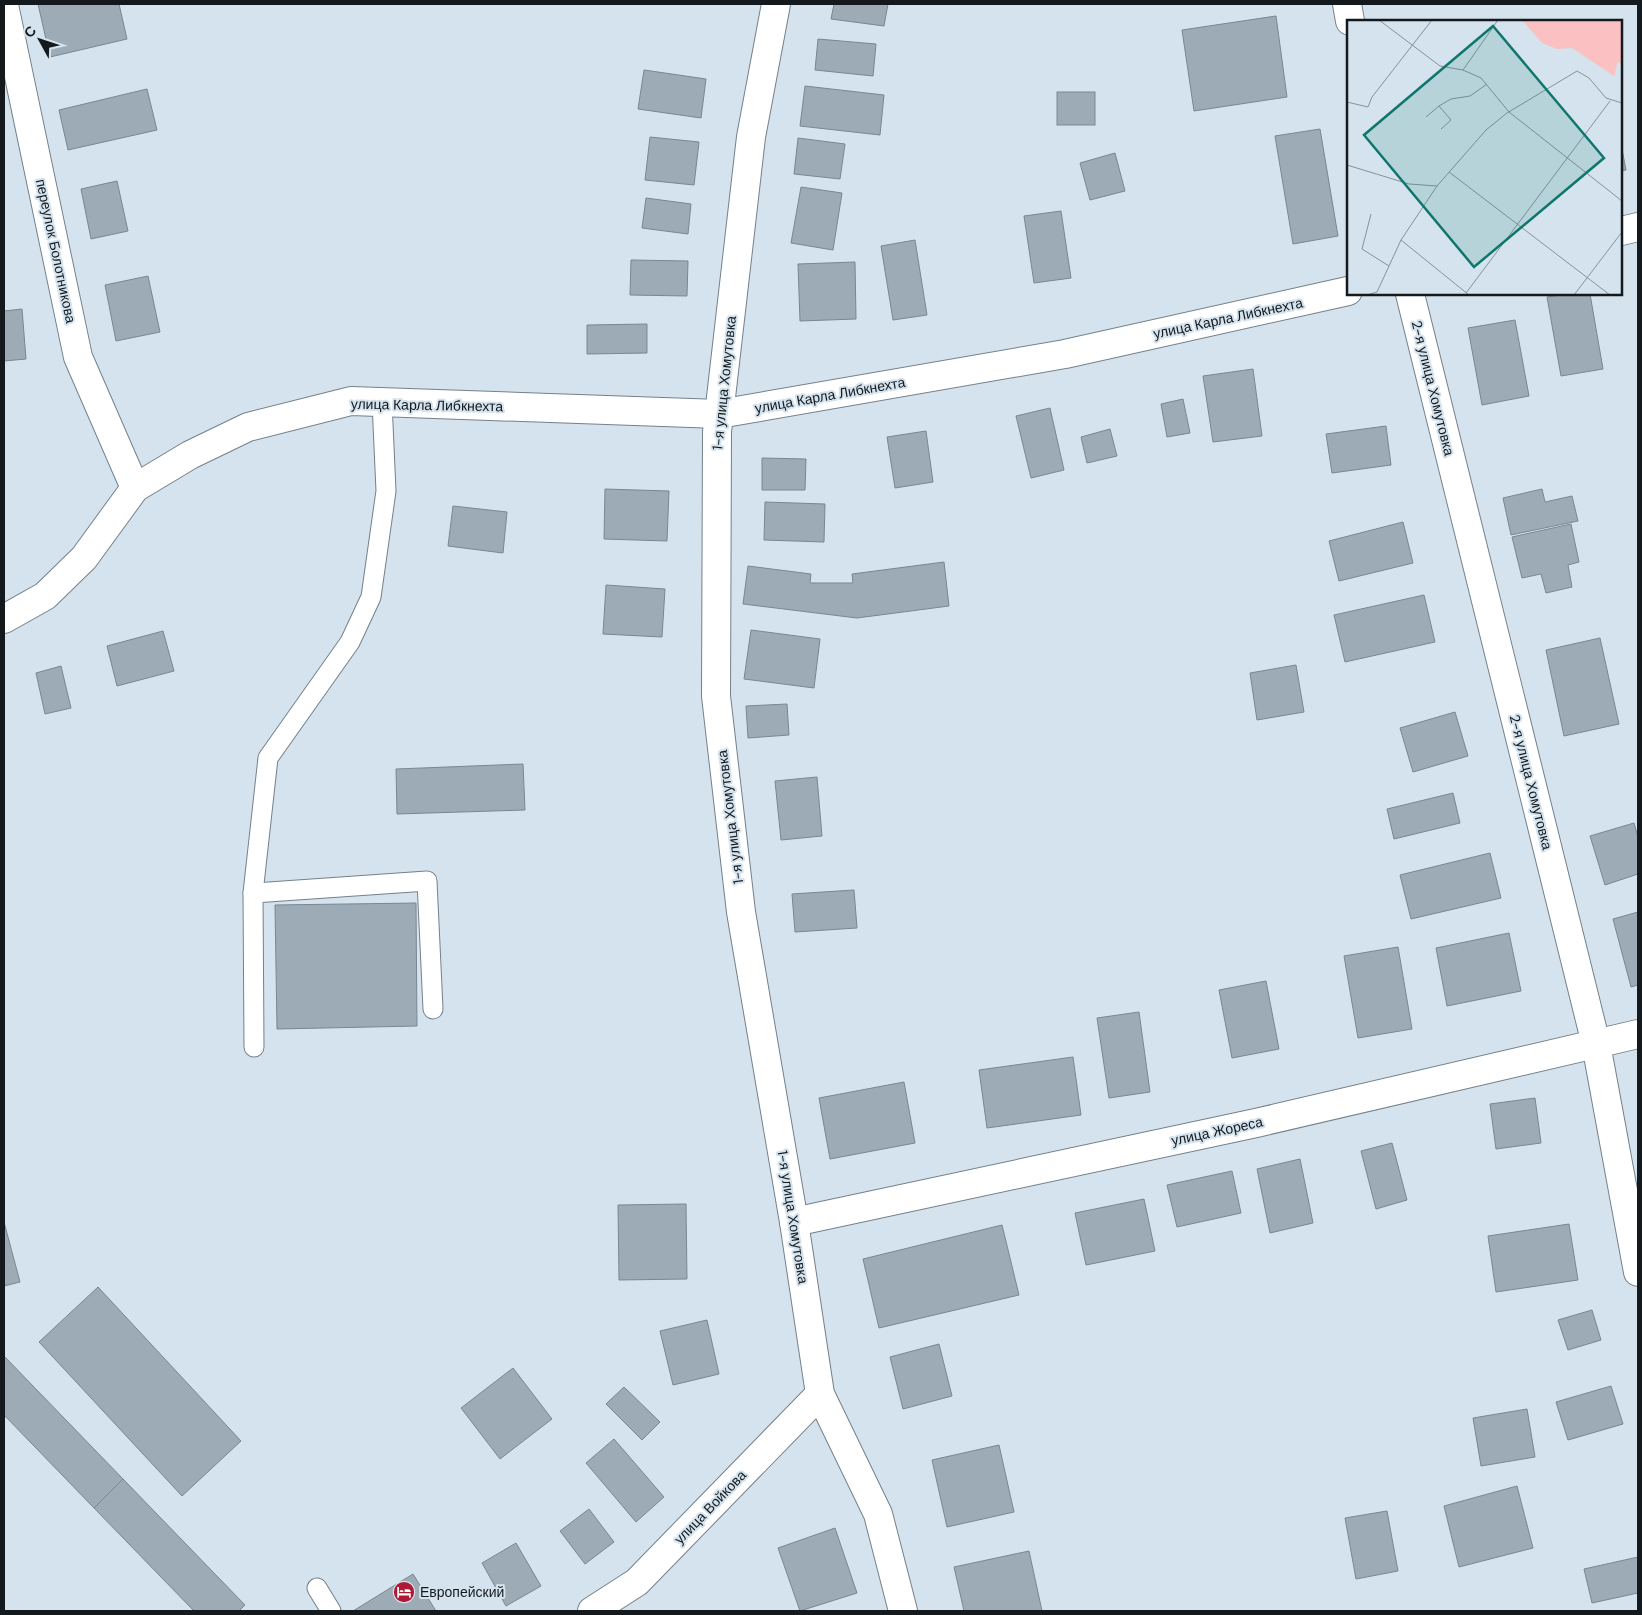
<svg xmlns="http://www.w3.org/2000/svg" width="1642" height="1615" font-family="'DM Sans',sans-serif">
<rect width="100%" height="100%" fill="#d4e3ee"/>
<!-- building -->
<g fill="#9dabb6" stroke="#7a8792">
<polygon points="38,4 119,4 127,39 50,57"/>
<polygon points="834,4 888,4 884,26 831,19"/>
<polygon points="1276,16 1287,97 1194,111 1182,30"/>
<polygon points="818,39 876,44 873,76 815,70"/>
<polygon points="644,70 706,79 701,118 638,109"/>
<polygon points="805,86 884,95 880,135 800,126"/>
<polygon points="147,89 157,130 68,150 59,110"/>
<rect x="1057" y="92" width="38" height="33"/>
<polygon points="1320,129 1338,236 1293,244 1275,136"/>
<polygon points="650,137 699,142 694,185 645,180"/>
<polygon points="798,138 845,144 840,179 794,174"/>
<polygon points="1621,144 1626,170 1621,171"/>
<polygon points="1115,153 1125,191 1090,200 1080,163"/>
<polygon points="117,181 128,231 91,239 81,189"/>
<polygon points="801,187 842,193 833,250 791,243"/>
<polygon points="646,198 691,204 688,234 642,228"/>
<polygon points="1061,211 1071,278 1034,283 1024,216"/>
<polygon points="915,240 927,315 893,320 881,246"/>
<polygon points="631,260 688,261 687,296 630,295"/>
<polygon points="855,262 856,319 800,321 798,264"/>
<polygon points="148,276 160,332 116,341 105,285"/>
<polygon points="1568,294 1590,294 1603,369 1561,376 1547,297"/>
<polygon points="22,309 26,359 4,361 4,311"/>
<polygon points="1515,320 1529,396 1482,405 1468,328"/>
<polygon points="647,324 647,353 587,354 587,325"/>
<polygon points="1253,369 1262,436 1213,442 1203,376"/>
<polygon points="1183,399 1190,433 1167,437 1161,404"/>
<polygon points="1050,408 1064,470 1031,478 1016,416"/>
<polygon points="1386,426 1391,465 1332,473 1326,434"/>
<polygon points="1110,429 1117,456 1087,463 1081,437"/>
<polygon points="926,431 933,482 895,488 887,437"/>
<polygon points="762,458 806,459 805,490 762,490"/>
<polygon points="605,489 669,491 667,541 604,539"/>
<polygon points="1542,489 1545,502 1572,496 1578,521 1511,535 1503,498"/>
<polygon points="765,502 825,504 824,542 764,540"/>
<polygon points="453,506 507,512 503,553 448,546"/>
<polygon points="1403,522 1413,563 1339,581 1329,541"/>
<polygon points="1571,524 1579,562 1568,565 1572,587 1546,593 1541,574 1522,578 1512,537"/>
<polygon points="944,562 949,606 857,618 743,604 748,566 811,574 810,583 853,583 852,574"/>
<polygon points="606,585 665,589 662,637 603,634"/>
<polygon points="1424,595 1435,642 1345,662 1334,615"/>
<polygon points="751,630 820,639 814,688 744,679"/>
<polygon points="163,631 174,671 117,686 107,646"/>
<polygon points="1600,638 1619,724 1564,736 1546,650"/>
<polygon points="1296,665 1304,712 1257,720 1250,673"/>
<polygon points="61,666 71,708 45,714 36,673"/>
<polygon points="787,704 789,735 748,738 746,706"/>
<polygon points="1455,712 1468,756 1413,772 1400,728"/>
<polygon points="523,764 525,810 397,814 396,769"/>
<polygon points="817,777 822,836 781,840 775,781"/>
<polygon points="1453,793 1460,823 1394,839 1387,809"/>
<polygon points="1634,823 1638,837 1638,874 1605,885 1590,836"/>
<polygon points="1490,853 1501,898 1411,919 1400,875"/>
<polygon points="854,890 857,928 795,932 792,894"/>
<polygon points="416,903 417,1026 277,1029 275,905"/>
<polygon points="1638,912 1638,985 1631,987 1613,919"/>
<polygon points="1509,933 1521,991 1447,1006 1436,948"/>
<polygon points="1398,947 1412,1029 1358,1038 1344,956"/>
<polygon points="1266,981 1279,1049 1232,1058 1219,990"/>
<polygon points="1139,1012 1150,1092 1109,1098 1097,1018"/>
<polygon points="1073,1057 1081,1115 987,1128 979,1070"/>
<polygon points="904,1082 915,1143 830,1159 819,1098"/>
<polygon points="1535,1098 1541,1143 1496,1149 1490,1104"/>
<polygon points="1392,1143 1407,1200 1376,1209 1361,1151"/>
<polygon points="1300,1159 1313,1223 1270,1233 1257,1169"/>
<polygon points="1232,1171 1241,1213 1177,1227 1167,1185"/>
<polygon points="1144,1199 1155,1251 1086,1265 1075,1213"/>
<polygon points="686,1204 687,1279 619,1280 618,1205"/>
<polygon points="4,1222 20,1282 4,1286"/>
<polygon points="1569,1224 1578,1280 1496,1292 1488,1236"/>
<polygon points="1002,1225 1019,1295 879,1328 863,1259"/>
<polygon points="98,1287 241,1441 182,1496 39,1342"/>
<polygon points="1592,1310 1601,1340 1568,1350 1558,1320"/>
<polygon points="707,1320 719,1374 673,1385 660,1331"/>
<polygon points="939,1344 952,1396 903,1409 890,1357"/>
<polygon points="4,1356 123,1479 94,1508 4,1415"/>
<polygon points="513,1368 552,1419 500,1459 461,1408"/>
<polygon points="1611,1386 1623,1424 1568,1440 1556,1402"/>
<polygon points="624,1387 660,1422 642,1440 606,1404"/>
<polygon points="1527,1409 1535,1457 1481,1466 1473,1418"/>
<polygon points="614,1439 664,1497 636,1522 586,1463"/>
<polygon points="999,1445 1014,1512 947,1527 932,1460"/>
<polygon points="123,1479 245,1605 239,1611 194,1611 94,1508"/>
<polygon points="1517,1486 1533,1548 1459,1567 1444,1506"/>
<polygon points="589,1509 614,1542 585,1564 560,1531"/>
<polygon points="1387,1511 1398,1571 1356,1579 1345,1518"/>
<polygon points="835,1528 857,1593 800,1611 778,1548"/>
<polygon points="516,1543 541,1586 506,1606 482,1563"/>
<polygon points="1029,1551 1042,1611 964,1611 954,1567"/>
<polygon points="1638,1557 1638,1593 1592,1603 1584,1569"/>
<polygon points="413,1574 436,1611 353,1611"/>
</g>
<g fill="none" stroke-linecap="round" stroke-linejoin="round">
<!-- service casing -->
<g stroke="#74818b" stroke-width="21">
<g id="service">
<polyline points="253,893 268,758 350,642 371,597 386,491 382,402"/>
<polyline points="254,1047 253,893 427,881 433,1009"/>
<polyline points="317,1588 331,1611"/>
</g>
</g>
<!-- minor casing -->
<g stroke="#74818b" stroke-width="30">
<g id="minor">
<polyline points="776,4 751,137 717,432 716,696 741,912 794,1222 820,1394 878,1514 903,1611"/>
<polyline points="1347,4 1350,21"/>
<polyline points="4,5 78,357 135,488"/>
<polyline points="1621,231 1638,227"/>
<polyline points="1410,294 1596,1044 1638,1272"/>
<polyline points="4,619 45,596 84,558 135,488 190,455 248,427 351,401 719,414 1065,354 1348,291"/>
<polyline points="794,1222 1256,1123 1638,1034"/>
<polyline points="592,1611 637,1582 820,1394"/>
</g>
</g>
<!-- service -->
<use href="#service" stroke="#fff" stroke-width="19"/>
<!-- minor -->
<use href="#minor" stroke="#fff" stroke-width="28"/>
</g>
<!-- icons -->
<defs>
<g id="hotel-disc" transform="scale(1.125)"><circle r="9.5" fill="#ae1936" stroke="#d4e3ee"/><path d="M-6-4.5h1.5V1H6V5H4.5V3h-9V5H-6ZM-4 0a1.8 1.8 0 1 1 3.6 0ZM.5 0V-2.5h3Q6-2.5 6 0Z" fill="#fff"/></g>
</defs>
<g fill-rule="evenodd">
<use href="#hotel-disc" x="404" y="1592"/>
</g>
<g text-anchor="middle" stroke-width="4" stroke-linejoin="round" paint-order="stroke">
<!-- street labels -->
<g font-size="14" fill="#14191d" stroke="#d4e3ee">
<text transform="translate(56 251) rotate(78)" y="5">переулок Болотникова</text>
<text transform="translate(1228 318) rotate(-12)" y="5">улица Карла Либкнехта</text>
<text transform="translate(724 383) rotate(-84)" y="5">1-я улица Хомутовка</text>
<text transform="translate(1433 388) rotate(76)" y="5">2-я улица Хомутовка</text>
<text transform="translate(830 395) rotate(-10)" y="5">улица Карла Либкнехта</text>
<text transform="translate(427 405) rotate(1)" y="5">улица Карла Либкнехта</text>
<text transform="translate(1531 782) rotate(76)" y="5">2-я улица Хомутовка</text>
<text transform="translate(730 817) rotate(-97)" y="5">1-я улица Хомутовка</text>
<text transform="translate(1217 1131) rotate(-12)" y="5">улица Жореса</text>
<text transform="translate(793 1217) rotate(81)" y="5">1-я улица Хомутовка</text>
<text transform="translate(710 1507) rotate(-46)" y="5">улица Войкова</text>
</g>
<!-- poi labels -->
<g font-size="14" fill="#14191d" stroke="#d4e3ee" text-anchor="start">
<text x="420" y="1597">Европейский</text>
</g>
</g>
<!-- overview -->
<g transform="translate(1347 20)">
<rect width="275" height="275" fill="#d4e3ee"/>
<path d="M175 0H275V46L271 41 267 56 225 28 210 29 195 23Z" fill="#fbc0c1"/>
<path fill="none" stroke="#87929a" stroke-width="1" d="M32 0 93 46 116 50 134 58 162 92 275 181M116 50 151 0M0 82 21 87 25 77 85 0M92 86 104 79 123 76 140 64M79 97 92 86 104 100 94 109M0 145 62 164 90 166M102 152 263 275M24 194 15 229 42 246M54 220 122 275M119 273 263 81M20 275 30 272 54 220 90 166 139 110 160 93 230 51 242 58 259 78 275 83M227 275 275 212"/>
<path fill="#0f766e" fill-opacity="0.15" stroke="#0f766e" stroke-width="2.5" d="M146 6 257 138 127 247 17 115Z"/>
<rect width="275" height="275" fill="none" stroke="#14191d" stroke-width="2.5"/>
</g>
<!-- border -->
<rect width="1642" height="1615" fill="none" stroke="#14191d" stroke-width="10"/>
<!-- north arrow -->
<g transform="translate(40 40) rotate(310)" stroke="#d4e3ee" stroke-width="4" paint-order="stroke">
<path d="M0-4L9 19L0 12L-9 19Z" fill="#14191d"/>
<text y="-8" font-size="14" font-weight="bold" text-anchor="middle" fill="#14191d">С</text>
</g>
</svg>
